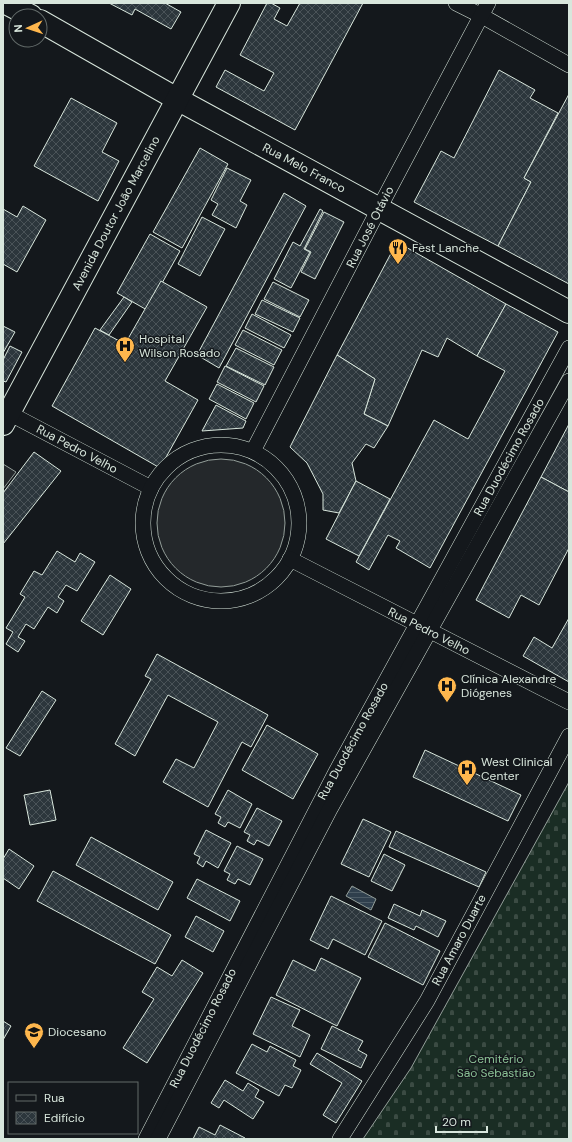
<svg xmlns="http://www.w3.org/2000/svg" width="572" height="1142" font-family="'DM Sans',sans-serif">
<defs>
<pattern id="cemetery-stones" width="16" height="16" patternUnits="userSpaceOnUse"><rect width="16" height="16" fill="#1a2d24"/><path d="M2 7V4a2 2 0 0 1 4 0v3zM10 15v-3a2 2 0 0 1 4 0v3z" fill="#3b4b43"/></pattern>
<pattern id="water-rules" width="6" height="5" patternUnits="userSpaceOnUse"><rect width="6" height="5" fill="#2f3f4d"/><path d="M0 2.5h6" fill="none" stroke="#4c5b66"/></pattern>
<pattern id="building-cross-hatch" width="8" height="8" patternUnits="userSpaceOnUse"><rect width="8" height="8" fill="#2c363c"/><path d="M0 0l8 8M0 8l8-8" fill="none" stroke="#4a5358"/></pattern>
</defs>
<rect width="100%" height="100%" fill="#14181c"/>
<!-- cemetery -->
<polygon fill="url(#cemetery-stones)" stroke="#939e99" points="569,782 569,1139 363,1139 411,1068"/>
<!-- parking -->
<g fill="#24282b" stroke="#939e99">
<circle cx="221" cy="523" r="64"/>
<polygon points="3,464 16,472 3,489"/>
</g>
<!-- water -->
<polygon fill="url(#water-rules)" stroke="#939e99" points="352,886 376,899 371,910 346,896"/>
<!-- building -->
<g fill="url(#building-cross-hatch)" stroke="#d8e6dc">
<polygon points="109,3 165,3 181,12 171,29 135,9 132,15"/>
<polygon points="267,3 271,3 280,8 274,19 287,26 300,3 363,3 295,130 216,87 225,70 264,91 274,73 240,55"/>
<polygon points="499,70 535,90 530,98 558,113 524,178 531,182 498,246 414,202 441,151 454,158"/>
<polygon points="569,94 569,284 498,246 531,182 524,178"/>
<polygon points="71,98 117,123 102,152 119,161 98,201 34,166"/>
<polygon points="200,148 228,164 182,248 153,232"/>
<polygon points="227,168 251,180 240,201 247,205 236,228 212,215 218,204 211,200"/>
<polygon points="284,193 306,206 219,368 197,355"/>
<polygon points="23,206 46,220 17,272 3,264 3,209 17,217"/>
<polygon points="320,209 323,211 304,249 310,252 291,288 274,279 293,242 300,246"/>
<polygon points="324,212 344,222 315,279 301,272 311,252 305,249"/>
<polygon points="202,217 225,229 200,276 178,264"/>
<polygon points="150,234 180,251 147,310 117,293"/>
<polygon points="397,242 506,304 477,356 447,338 438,357 422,350 388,426 364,414 375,379 337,355"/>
<polygon points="161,281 207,307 165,381 198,400 160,468 52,406 95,328 125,344"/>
<polygon points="273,282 309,300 300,317 264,299"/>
<polygon points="124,297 132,302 109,335 100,330"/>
<polygon points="262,300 300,318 293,332 255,314"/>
<polygon points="506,304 558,332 430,568 396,548 400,541 388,535 369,570 356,562 434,420 468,439 505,371 477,356"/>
<polygon points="252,314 291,335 284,348 245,328"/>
<polygon points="3,326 15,332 3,353"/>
<polygon points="243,330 282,350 274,365 235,345"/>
<polygon points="10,346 22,352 6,382 3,381 3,360"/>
<polygon points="236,348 274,367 265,385 226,366"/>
<polygon points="337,355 375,379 364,414 388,426 374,448 366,444 352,463 356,481 339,513 323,510 323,494 307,463 290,447"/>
<polygon points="225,366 264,386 256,402 217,382"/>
<polygon points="217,384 254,403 246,419 209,399"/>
<polygon points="216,405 246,421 243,428 202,431"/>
<polygon points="569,424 569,492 541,477"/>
<polygon points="34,452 61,471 3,544 3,493"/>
<polygon points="541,477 569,492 569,548 539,605 521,595 509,618 476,600"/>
<polygon points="356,481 390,499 359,556 326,539"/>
<polygon points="57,551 75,562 80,553 95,562 77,591 66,585 58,597 64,601 57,613 48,607 34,629 26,624 18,637 25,641 18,652 6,644 13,632 6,628 25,597 20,594 34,571 42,575"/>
<polygon points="110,575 131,589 103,635 81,621"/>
<polygon points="569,618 569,682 523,656 534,637 552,648"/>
<polygon points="157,654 268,715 251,747 242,742 208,807 163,782 176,759 194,768 218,722 168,695 135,756 115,744 151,679 145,676"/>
<polygon points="42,691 56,700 20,756 6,748"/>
<polygon points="267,725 318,754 293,799 242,770"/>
<polygon points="425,750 521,795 508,821 413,777"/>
<polygon points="50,790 56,820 30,825 24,795"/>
<polygon points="228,790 252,804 240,828 228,822 225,827 218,823 221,817 215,814"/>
<polygon points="257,808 282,821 269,846 257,840 254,845 247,841 250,835 244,832"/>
<polygon points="363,819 391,832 369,877 341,864"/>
<polygon points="206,830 231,843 218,868 206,861 203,867 197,863 200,857 194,854"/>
<polygon points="396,831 486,872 479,887 389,847"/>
<polygon points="91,837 173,882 158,910 76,865"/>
<polygon points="237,846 263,859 250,885 238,879 235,884 227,880 230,874 224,871"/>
<polygon points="9,849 34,866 19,889 3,878 3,859"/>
<polygon points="384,854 405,865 392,891 371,881"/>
<polygon points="53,871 171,935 155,964 37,901"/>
<polygon points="197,879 240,901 230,921 187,898"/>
<polygon points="331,896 382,921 365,955 333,939 328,949 310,940"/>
<polygon points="394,904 420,916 422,910 446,921 438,937 416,926 414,930 388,918"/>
<polygon points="196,916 224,931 213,952 185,937"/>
<polygon points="385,923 440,951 423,985 368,957"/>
<polygon points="321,958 361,978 337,1026 276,995 293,960 315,971"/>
<polygon points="182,960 203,973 147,1063 123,1048 154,999 142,992 157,967 172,976"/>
<polygon points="271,997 300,1010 292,1026 310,1035 300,1057 253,1034"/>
<polygon points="3,1021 11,1026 3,1040"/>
<polygon points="332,1026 363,1041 358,1050 367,1055 361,1068 321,1049"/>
<polygon points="252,1044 267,1052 270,1046 296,1060 293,1066 301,1070 292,1088 285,1085 279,1096 236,1073"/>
<polygon points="317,1053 362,1081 336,1123 323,1115 342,1083 310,1064"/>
<polygon points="225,1080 243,1091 248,1083 259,1090 255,1097 264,1102 253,1119 224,1100 219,1108 211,1103"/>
<polygon points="220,1125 245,1138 244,1139 193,1139 199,1127 215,1135"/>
</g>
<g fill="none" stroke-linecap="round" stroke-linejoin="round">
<!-- street casing -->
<g stroke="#d8e6dc" stroke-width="16">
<g id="street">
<polyline points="456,3 482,16 569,65"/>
<polyline points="3,410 151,488"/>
<circle cx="221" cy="523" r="78"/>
<polyline points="253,451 383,201 488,3"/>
<polyline points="290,559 569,702"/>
<polyline points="146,1139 337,770 569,348"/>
<polyline points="158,1139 330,809 569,381"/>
<polyline points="340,1139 427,1001 569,736"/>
</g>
</g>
<!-- secondary casing -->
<g stroke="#d8e6dc" stroke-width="24">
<g id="secondary">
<polyline points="6,3 31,16"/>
<polyline points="40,21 177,99 569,312"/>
<polyline points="3,424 229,3"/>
</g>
</g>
<!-- street -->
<use href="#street" stroke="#14181c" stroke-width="15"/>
<!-- secondary -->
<use href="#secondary" stroke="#14181c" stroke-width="22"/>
</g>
<!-- icons -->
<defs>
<g id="restaurant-pin" transform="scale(1)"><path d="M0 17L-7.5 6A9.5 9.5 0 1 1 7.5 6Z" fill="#ffb74d" stroke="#14181c"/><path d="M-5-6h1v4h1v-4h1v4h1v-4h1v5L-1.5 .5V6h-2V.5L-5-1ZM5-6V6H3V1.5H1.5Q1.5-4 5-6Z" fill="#111"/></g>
<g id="hospital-pin" transform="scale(1)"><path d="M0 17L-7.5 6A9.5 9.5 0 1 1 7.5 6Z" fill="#ffb74d" stroke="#14181c"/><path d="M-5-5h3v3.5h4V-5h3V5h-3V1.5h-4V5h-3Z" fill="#111"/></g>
<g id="university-pin" transform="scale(1)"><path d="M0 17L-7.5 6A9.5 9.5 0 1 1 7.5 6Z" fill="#ffb74d" stroke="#14181c"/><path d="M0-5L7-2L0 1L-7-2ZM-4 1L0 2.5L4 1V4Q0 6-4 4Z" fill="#111"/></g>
</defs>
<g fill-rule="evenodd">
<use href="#restaurant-pin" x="398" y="248"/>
<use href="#hospital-pin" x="125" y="346"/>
<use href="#hospital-pin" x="447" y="686"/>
<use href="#hospital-pin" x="467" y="769"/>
<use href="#university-pin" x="34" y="1032"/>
</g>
<g text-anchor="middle" stroke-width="3" stroke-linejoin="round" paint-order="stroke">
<!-- street labels -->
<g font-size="12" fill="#d8e6dc" stroke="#14181c">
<text transform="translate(304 168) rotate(28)" y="4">Rua Melo Franco</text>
<text transform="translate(116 213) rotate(-62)" y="4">Avenida Doutor João Marcelino</text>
<text transform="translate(370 227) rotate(-63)" y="4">Rua José Otávio</text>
<text transform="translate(77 449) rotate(28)" y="4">Rua Pedro Velho</text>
<text transform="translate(509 457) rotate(-61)" y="4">Rua Duodécimo Rosado</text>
<text transform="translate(429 631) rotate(27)" y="4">Rua Pedro Velho</text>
<text transform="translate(353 741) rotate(-61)" y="4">Rua Duodécimo Rosado</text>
<text transform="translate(459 940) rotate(-62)" y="4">Rua Amaro Duarte</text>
<text transform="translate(203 1028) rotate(-63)" y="4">Rua Duodécimo Rosado</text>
</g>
<!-- poi labels -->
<g font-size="12" fill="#d8e6dc" stroke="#14181c" text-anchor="start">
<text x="412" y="252">Fest Lanche</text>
<text x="139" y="343">Hospital<tspan x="139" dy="14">Wilson Rosado</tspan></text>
<text x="461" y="683">Clínica Alexandre<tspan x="461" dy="14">Diógenes</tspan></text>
<text x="481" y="766">West Clinical<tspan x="481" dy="14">Center</tspan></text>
<text x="48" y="1036">Diocesano</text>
</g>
<!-- park labels -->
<g font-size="12" fill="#8ac095" stroke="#14181c">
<text x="496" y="1063">Cemitério<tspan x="496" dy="14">São Sebastião</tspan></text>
</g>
</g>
<!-- border -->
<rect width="572" height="1142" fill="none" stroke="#d8e6dc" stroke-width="8"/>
<!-- legend -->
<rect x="8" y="1082" width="130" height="52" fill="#14181c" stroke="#626a69"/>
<rect x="16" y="1095" width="20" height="6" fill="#14181c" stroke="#626a69"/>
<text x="44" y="1102" font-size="12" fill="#d8e6dc">Rua</text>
<rect x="16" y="1112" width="20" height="12" fill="url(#building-cross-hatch)" stroke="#626a69"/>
<text x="44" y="1122" font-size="12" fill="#d8e6dc">Edifício</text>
<!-- north arrow -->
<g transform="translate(28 28) rotate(267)"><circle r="19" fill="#14181c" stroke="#626a69"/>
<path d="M0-3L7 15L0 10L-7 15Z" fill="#ffb74d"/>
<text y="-6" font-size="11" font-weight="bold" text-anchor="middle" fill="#d8e6dc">N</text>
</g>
<!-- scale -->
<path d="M436 1126v6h51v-6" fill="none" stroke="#d8e6dc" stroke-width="2"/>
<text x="442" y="1126" font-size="12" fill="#d8e6dc" stroke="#14181c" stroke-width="3" paint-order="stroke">20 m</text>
</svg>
